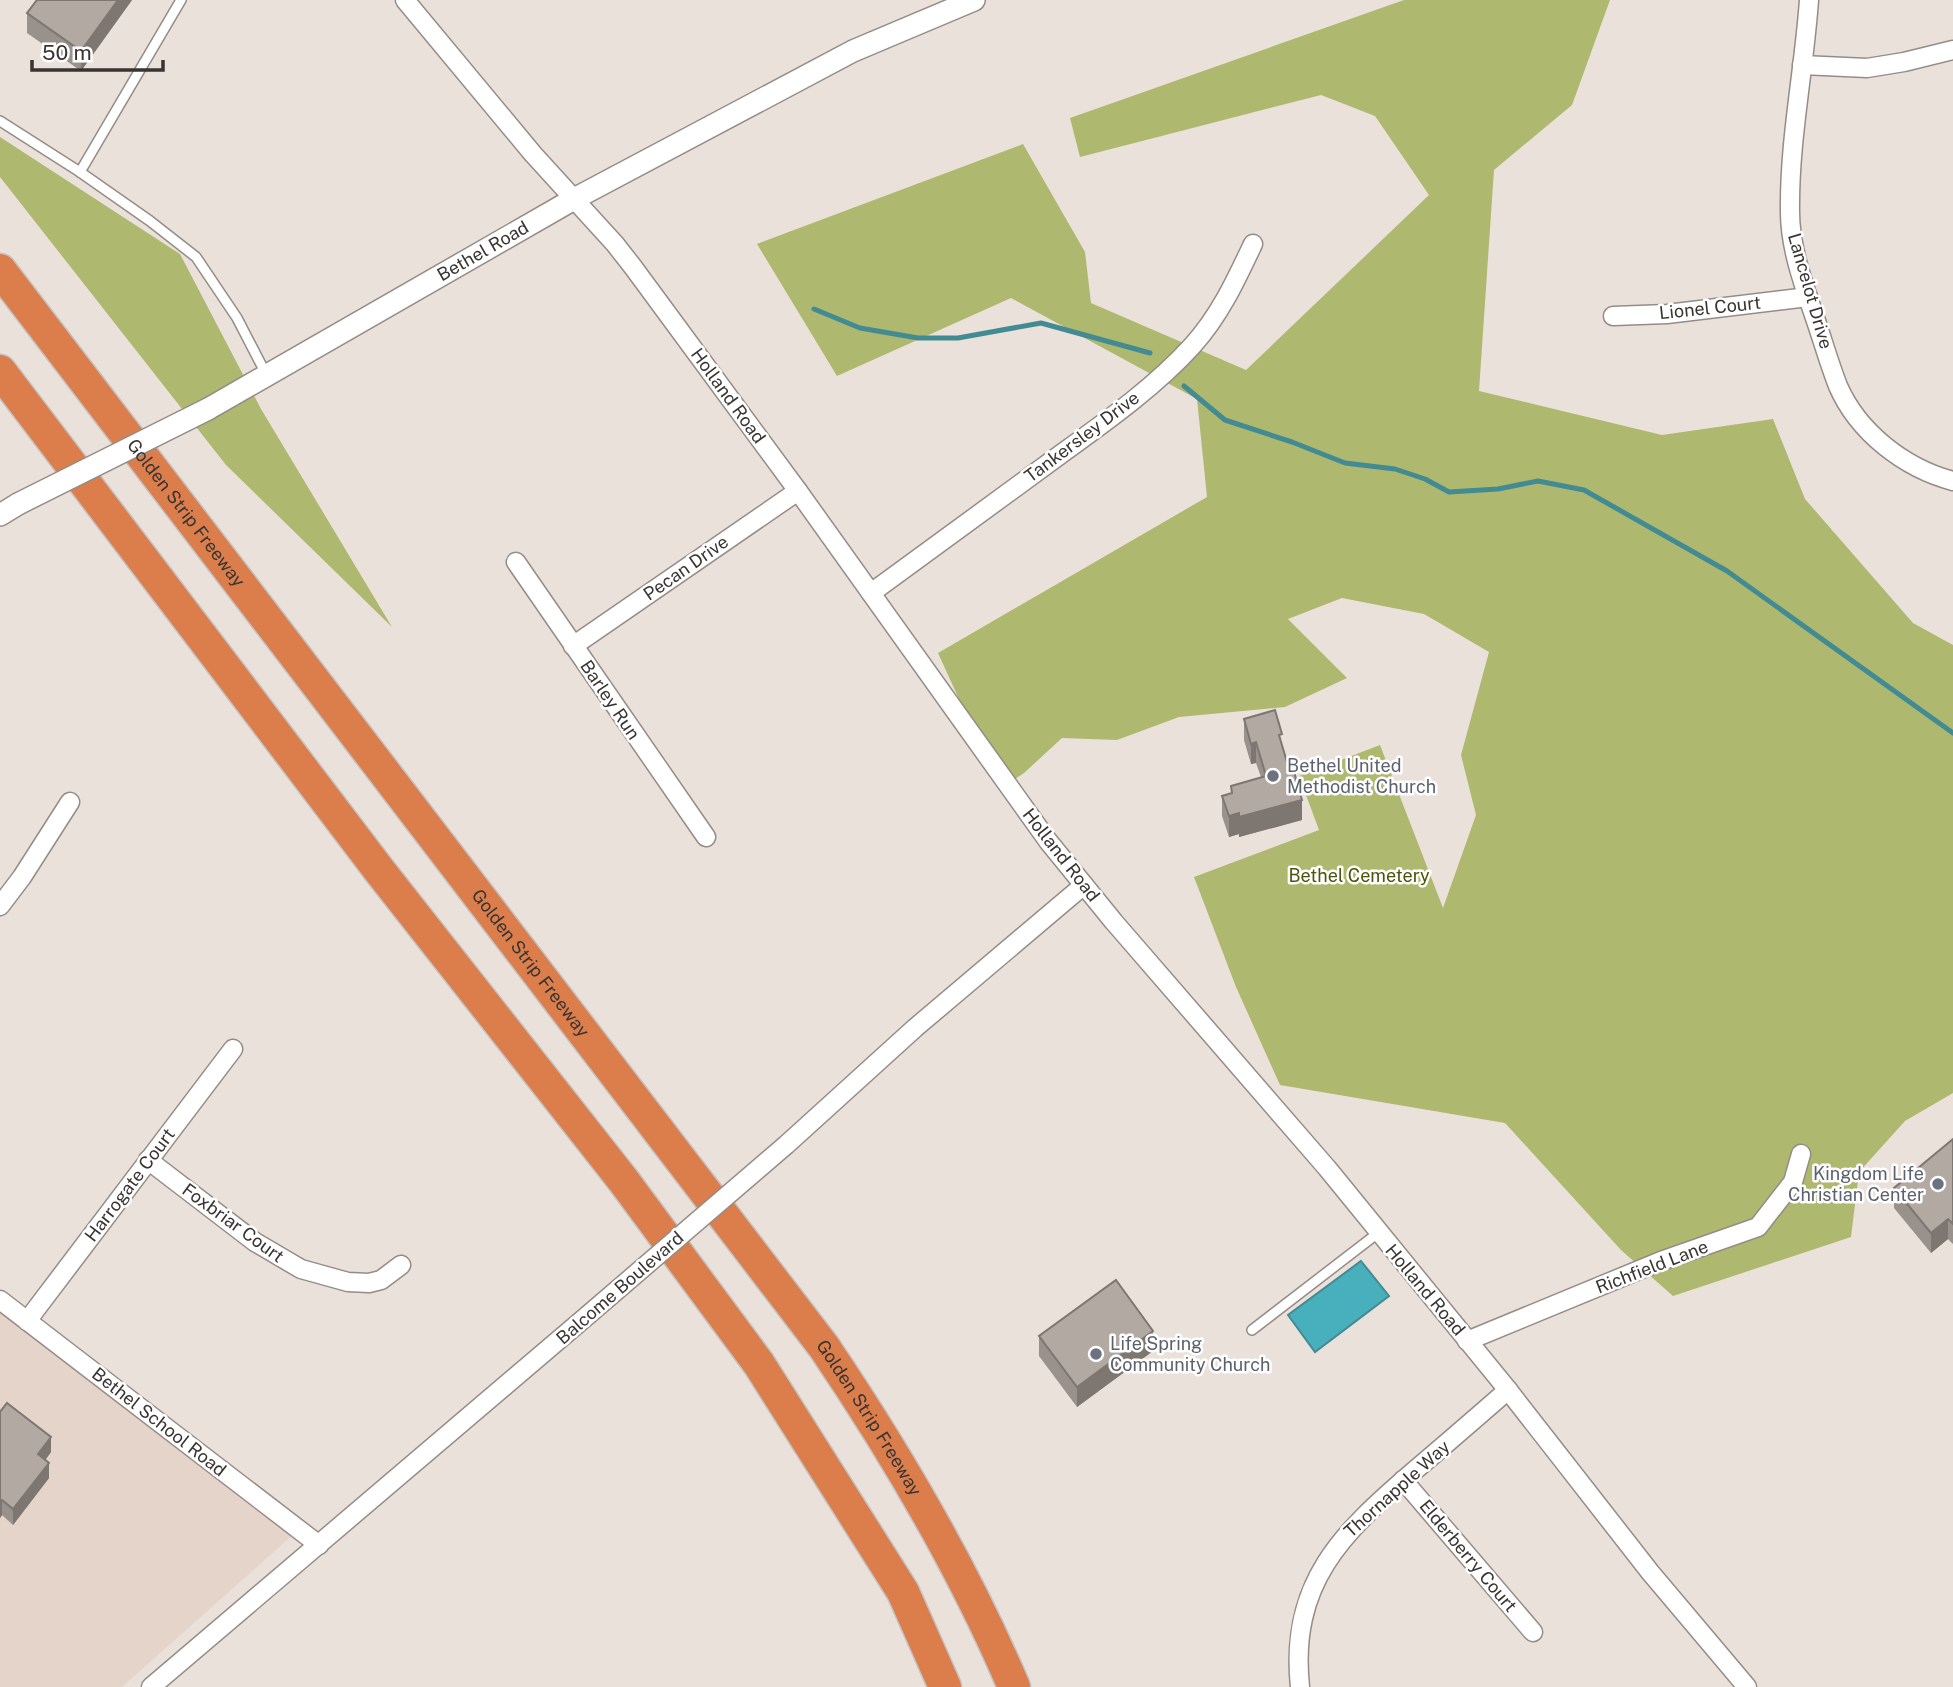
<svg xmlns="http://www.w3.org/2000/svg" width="1953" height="1687" font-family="'Public Sans',sans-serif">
<rect width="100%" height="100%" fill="#ebe1db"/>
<!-- built -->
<polygon fill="#e4d4c9" points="0,1305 295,1533 122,1687 0,1687"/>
<!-- green -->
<g fill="#afb86f">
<polygon points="1404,0 1610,0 1572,105 1494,170 1479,391 1662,435 1773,419 1805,499 1913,623 1953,645 1953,1093 1905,1121 1859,1172 1851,1237 1673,1296 1621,1250 1505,1123 1280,1085 1236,987 1194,877 1319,830 1299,776 1380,745 1443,908 1476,815 1461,755 1489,652 1424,614 1342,598 1288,619 1347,678 1285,707 1179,717 1117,740 1062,738 1024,773 1000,789 938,653 1207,497 1197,399 1011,298 837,376 757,244 1023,144 1085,252 1091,303 1246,370 1429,195 1375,116 1321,95 1080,157 1070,118"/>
<polygon points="0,137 180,254 261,409 392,627 226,465 0,177"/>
</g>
<!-- water -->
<polygon fill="#48b0bc" stroke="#438b93" stroke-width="2" points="1361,1261 1389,1296 1315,1352 1288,1315"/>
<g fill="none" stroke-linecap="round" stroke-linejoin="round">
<!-- stream -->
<g stroke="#438b93" stroke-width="5">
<polyline points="814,309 860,328 918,338 958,338 1041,323 1150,353"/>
<polyline points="1184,386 1225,420 1292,442 1345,463 1395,469 1425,479 1449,492 1498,489 1538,481 1584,490 1727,571 1953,733"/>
</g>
<!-- service casing -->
<g stroke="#958c86" stroke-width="12">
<g id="service">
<polyline points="0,121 80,172 150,221 196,257 237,318 266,374"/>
<polyline points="80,172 181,0"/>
<polyline points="1252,1330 1378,1233"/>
</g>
</g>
<!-- minor casing -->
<g stroke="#958c86" stroke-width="21">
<g id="minor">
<polyline points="405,0 533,154 615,244 633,267 798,491 1048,841 1114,922 1327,1168 1508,1390 1650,1572 1747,1687"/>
<path d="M1809 0C1804 71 1789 141 1790 212 1790 247 1803 283 1814 315 1822 338 1829 363 1838 386 1858 432 1904 468 1953 481"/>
<polyline points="1802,65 1867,68 1904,62 1953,50"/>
<polyline points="1613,316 1667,314 1808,297"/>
<polyline points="516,562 706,837"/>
<path d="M871 593C933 548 995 502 1057 457 1104 423 1154 388 1193 345 1220 315 1236 280 1253 244"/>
<polyline points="573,646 798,491"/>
<polyline points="0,906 22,877 70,802"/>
<polyline points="786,1145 915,1028 1084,885"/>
<polyline points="148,1160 255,1242 301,1269 348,1282 369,1283 381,1280 401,1265"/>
<polyline points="0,1300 319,1545"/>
<polyline points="27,1321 233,1049"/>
<polyline points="1467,1341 1661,1261 1758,1227 1793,1182 1801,1154"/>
<polyline points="1403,1480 1533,1632"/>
<polyline points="151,1687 588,1315"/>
<path d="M1300 1687C1289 1583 1342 1533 1414 1471 1446 1444 1477 1417 1508 1390"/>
</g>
</g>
<!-- tertiary casing -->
<g stroke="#958c86" stroke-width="24">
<g id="tertiary">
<path id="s1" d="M208 409 574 199 853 51 974 0"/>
<polyline points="0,515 18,504"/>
</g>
</g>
<!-- motorway casing -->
<g stroke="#c3c2c2" stroke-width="35">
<g id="motorway">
<path id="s2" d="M0 270 824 1347C897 1455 963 1567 1014 1687"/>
<polyline points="0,371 379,870 623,1180 759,1364 903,1592 945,1687"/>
</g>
</g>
<!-- service -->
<use href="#service" stroke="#fff" stroke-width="9"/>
<!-- minor -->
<use href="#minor" stroke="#fff" stroke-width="18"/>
<!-- tertiary -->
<use href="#tertiary" stroke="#fff" stroke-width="21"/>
<!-- motorway -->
<use href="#motorway" stroke="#dc7d4c" stroke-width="32"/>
<!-- minor-bridge casing -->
<g stroke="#958c86" stroke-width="21" stroke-linecap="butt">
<polyline id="minor-bridge" points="588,1315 786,1145"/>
</g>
<!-- tertiary-bridge casing -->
<g stroke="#958c86" stroke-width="24" stroke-linecap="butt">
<polyline id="tertiary-bridge" points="18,504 208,409"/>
</g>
<!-- minor-bridge -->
<use href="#minor-bridge" stroke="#fff" stroke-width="18"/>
<!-- tertiary-bridge -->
<use href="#tertiary-bridge" stroke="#fff" stroke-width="21"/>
</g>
<!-- wall -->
<g fill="#99918b">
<polygon points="132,0 81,71 27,33 27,13"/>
<polygon points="1244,719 1282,746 1302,820 1239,837 1239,834 1229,837 1222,816 1222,796 1231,793 1231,786 1261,777 1256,763 1251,764 1244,740"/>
<polygon points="1953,1139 1953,1244 1948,1239 1931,1253 1894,1208 1894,1188"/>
<polygon points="1039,1336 1153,1351 1077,1407 1039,1356"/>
<polygon points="0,1412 51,1452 45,1460 49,1478 13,1525 2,1515 0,1518"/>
</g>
<!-- shaded-wall -->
<g fill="#7d7671">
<polygon points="118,0 132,0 81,71 81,51"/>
<polygon points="1256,742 1256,763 1251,764 1251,744"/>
<polygon points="1302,800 1302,820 1239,837 1239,817"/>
<polygon points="1239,813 1239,834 1229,837 1229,816"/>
<polygon points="1948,1219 1948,1239 1931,1253 1931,1233"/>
<polygon points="1153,1331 1153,1351 1077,1407 1077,1387"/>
<polygon points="51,1437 51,1452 38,1470 38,1454"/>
<polygon points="49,1463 49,1478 13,1525 13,1509"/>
<polygon points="2,1500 2,1515 0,1518 0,1502"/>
</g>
<!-- building -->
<g fill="#b2a9a2" stroke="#7d7671" stroke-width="2">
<polygon points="37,0 118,0 81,51 27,13"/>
<polygon points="1275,710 1282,734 1279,735 1289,769 1293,768 1302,800 1239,817 1239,813 1229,816 1222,796 1232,793 1231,786 1266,776 1256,742 1251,744 1244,719"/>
<polygon points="1953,1139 1953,1224 1948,1219 1931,1233 1894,1188"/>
<polygon points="1116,1280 1153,1331 1077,1387 1039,1336"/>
<polygon points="7,1403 51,1437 38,1454 49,1463 13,1509 2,1500 0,1502 0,1412"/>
</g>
<!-- markers -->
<g fill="#6b7280" stroke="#fff" stroke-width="2.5">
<circle cx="1273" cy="776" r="7"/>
<circle cx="1938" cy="1184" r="7"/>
<circle cx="1096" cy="1354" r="7"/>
</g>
<g text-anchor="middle" stroke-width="5" stroke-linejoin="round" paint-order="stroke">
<!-- street labels -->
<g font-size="18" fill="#383432" stroke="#fff">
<text dy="6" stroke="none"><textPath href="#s1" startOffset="317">Bethel Road</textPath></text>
<text transform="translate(1810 291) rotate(74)" y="6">Lancelot Drive</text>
<text transform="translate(1710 308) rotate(-6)" y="6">Lionel Court</text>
<text transform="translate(728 396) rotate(54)" y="6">Holland Road</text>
<text transform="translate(1082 437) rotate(-37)" y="6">Tankersley Drive</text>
<text dy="6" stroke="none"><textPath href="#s2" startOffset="306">Golden Strip Freeway</textPath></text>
<text transform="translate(686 568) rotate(-35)" y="6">Pecan Drive</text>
<text transform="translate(610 700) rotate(56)" y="6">Barley Run</text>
<text transform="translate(1061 855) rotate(52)" y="6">Holland Road</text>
<text dy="6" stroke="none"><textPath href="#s2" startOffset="873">Golden Strip Freeway</textPath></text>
<text transform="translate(130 1185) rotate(-53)" y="6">Harrogate Court</text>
<text transform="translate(233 1223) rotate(36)" y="6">Foxbriar Court</text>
<text transform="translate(1652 1267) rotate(-21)" y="6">Richfield Lane</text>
<text transform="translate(620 1288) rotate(-41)" y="6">Balcome Boulevard</text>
<text transform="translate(1425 1290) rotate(50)" y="6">Holland Road</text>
<text dy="6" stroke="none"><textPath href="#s2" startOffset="1440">Golden Strip Freeway</textPath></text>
<text transform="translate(159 1422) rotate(38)" y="6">Bethel School Road</text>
<text transform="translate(1397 1489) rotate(-42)" y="6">Thornapple Way</text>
<text transform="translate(1468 1556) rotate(50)" y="6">Elderberry Court</text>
</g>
<!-- worship labels -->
<g font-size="18" fill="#5b616d" stroke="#fff" text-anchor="start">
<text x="1287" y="772">Bethel United<tspan x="1287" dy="21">Methodist Church</tspan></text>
<text x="1924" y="1180" text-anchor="end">Kingdom Life<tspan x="1924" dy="21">Christian Center</tspan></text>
<text x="1110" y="1350">Life Spring<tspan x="1110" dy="21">Community Church</tspan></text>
</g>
<!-- park labels -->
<g font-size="18" fill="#4d530a" stroke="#fff">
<text x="1359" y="882">Bethel Cemetery</text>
</g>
</g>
<!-- scale -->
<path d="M32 60v10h131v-10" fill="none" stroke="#383432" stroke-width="3.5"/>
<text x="42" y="60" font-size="21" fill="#383432" stroke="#ffffff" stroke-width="5" paint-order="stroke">50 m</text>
</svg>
